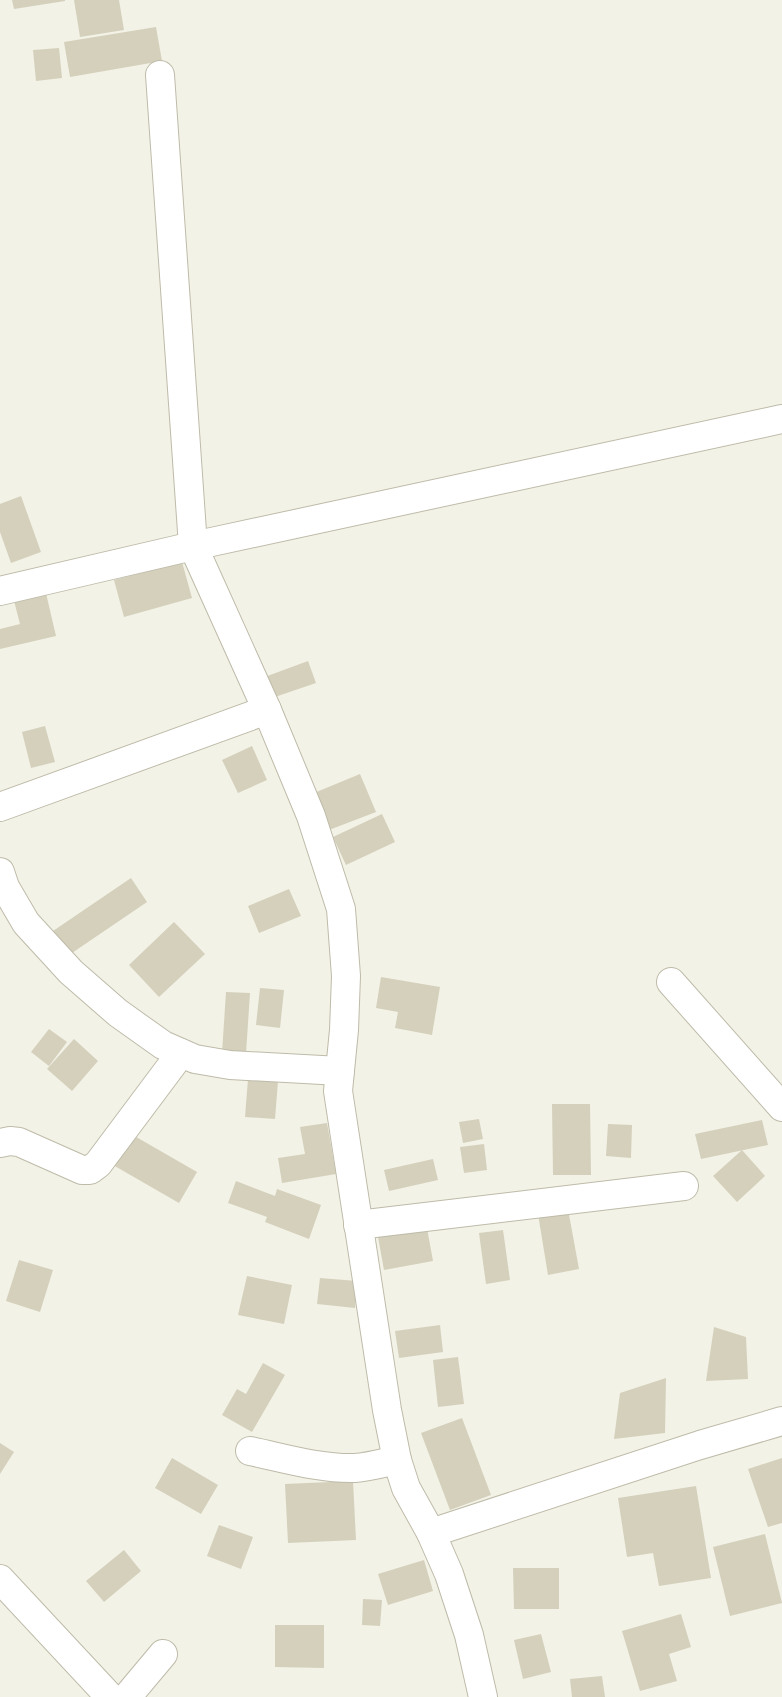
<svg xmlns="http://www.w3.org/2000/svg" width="782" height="1697" font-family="'Fira Sans',sans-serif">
<rect width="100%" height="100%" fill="#f3f2e6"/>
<!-- building -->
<g fill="#d4d0bc">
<polygon points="12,0 65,0 65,1 14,9"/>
<polygon points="74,0 119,0 124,30 80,37"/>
<polygon points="156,27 162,61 70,77 64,42"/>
<polygon points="59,48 62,78 36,81 33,50"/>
<polygon points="21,496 41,552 11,563 0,532 0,504"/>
<polygon points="182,562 192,598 124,617 114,580"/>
<polygon points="45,589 56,636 0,649 0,629 20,624 13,597"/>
<polygon points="308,661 316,683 269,699 262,678"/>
<polygon points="45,726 55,762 31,768 22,732"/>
<polygon points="252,746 267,780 238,793 222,760"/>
<polygon points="360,774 376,812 329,830 314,793"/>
<polygon points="382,814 395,842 346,865 333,837"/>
<polygon points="131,878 147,902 69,955 53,931"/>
<polygon points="289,889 301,916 259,933 248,906"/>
<polygon points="174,922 205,954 159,997 129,965"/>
<polygon points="381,977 440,987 432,1035 395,1028 398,1012 376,1008"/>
<polygon points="260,988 284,990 280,1028 256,1025"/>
<polygon points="226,992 250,993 246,1054 222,1053"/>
<polygon points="49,1029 67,1042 49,1066 31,1052"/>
<polygon points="74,1039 98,1061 72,1091 47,1069"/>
<polygon points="248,1079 278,1081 275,1119 245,1117"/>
<polygon points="552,1104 590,1104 591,1175 553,1175"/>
<polygon points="479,1119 483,1139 463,1143 459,1122"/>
<polygon points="762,1120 768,1145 701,1159 695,1134"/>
<polygon points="327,1123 336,1174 282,1183 278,1158 305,1154 300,1127"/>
<polygon points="608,1124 632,1125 631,1158 606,1156"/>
<polygon points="131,1134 197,1172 179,1203 113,1165"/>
<polygon points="484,1144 487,1170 464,1173 460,1147"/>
<polygon points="742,1150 765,1176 737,1202 713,1176"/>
<polygon points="433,1159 438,1180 389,1191 384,1170"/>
<polygon points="236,1181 275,1196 277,1189 321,1205 309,1239 265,1222 267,1217 228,1203"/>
<polygon points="568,1209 579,1269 548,1275 538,1214"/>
<polygon points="427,1228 433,1261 384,1270 378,1237"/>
<polygon points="503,1230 510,1280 486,1284 479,1233"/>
<polygon points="19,1260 53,1270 40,1312 6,1301"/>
<polygon points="247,1276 292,1285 284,1324 238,1315"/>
<polygon points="320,1278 357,1281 355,1308 317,1304"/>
<polygon points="440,1325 443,1352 399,1358 395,1331"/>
<polygon points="714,1327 746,1337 748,1379 706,1381"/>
<polygon points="458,1357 464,1404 438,1407 433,1360"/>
<polygon points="263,1363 285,1375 252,1432 222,1415 237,1389 246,1394"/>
<polygon points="666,1378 665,1433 614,1439 620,1393"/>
<polygon points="462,1418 491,1495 450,1510 421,1433"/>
<polygon points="0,1443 14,1452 0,1474"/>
<polygon points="172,1458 218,1485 201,1514 155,1488"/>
<polygon points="782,1458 782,1523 768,1527 748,1469"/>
<polygon points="353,1481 356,1540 288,1543 285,1484"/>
<polygon points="696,1486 711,1578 659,1586 653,1553 627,1557 618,1498"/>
<polygon points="219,1525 253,1537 241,1569 207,1556"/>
<polygon points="765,1534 782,1603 730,1616 713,1547"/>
<polygon points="124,1550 141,1571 104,1602 86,1581"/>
<polygon points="424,1560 433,1591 388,1605 378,1574"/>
<polygon points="513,1568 559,1568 559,1609 514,1609"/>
<polygon points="363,1599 382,1600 380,1626 362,1625"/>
<polygon points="681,1614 691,1647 669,1654 677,1681 640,1691 622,1631"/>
<polygon points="275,1625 324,1625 324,1668 275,1667"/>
<polygon points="541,1634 551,1672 523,1679 514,1640"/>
<polygon points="602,1676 605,1697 572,1697 570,1679"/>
</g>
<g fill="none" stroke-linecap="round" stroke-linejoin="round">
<!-- minor casing -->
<g stroke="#bebba9" stroke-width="30">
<g id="minor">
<polyline points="160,75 193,546 267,710 311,816 341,909 346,976 344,1030 338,1091 387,1410 397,1460 406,1488 431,1533 449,1574 469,1635 483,1697"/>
<polyline points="0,591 193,546 782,419"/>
<polyline points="0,807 267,710"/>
<polyline points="0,872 5,887 26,923 71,972 118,1013 163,1045 195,1059 230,1065 340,1071"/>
<polyline points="671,982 782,1107"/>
<polyline points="0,1143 10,1141 19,1142 82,1170 90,1170 98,1164 181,1053"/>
<polyline points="358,1225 684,1186"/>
<path d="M250 1451C284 1458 320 1469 355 1468 369 1467 383 1463 397 1460"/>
<polyline points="431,1533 700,1445 782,1421"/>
<polyline points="0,1579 110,1697"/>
<polyline points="127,1697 163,1654"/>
</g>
</g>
<!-- minor -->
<use href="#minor" stroke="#fff" stroke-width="28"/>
</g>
</svg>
